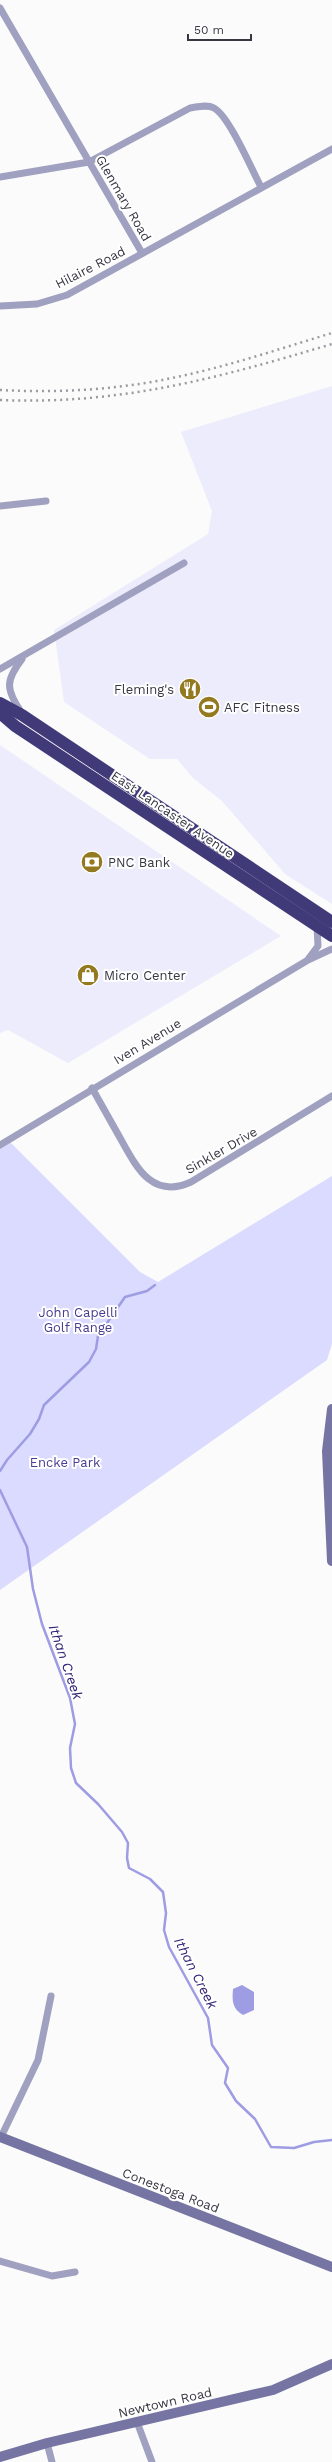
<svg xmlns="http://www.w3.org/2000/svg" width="332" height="2462" font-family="'Work Sans',sans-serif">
<rect width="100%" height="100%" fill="#fbfbfb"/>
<!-- built -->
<g fill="#ececfc">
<polygon points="332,386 332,904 285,874 222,801 193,778 177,759 150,759 64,702 54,630 208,534 212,511 181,432"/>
<polygon points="0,745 281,936 68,1063 8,1030 0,1033"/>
</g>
<!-- green -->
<polygon fill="#dbdbff" points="8,1140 140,1272 158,1282 332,1176 332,1344 327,1360 0,1590 0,1145"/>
<!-- water -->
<path fill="#9e9ce3" d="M242 1985 254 1992V2010L243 2015C232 2009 232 2000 233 1989Z"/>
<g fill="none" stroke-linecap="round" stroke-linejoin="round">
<!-- stream -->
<g stroke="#9e9ce3" stroke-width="2.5">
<polyline points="0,1471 7,1460 30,1434 39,1419 44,1405 89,1362 96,1349 98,1336 125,1297 147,1291 155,1285"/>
<polyline points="0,1490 27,1547 33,1589 42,1624 70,1698 75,1724 70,1748 71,1768 76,1783 98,1804 122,1832 128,1843 127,1858 129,1868 150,1879 163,1892 166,1913 164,1930 169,1947 208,2018 212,2045 228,2068 225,2083 236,2101 255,2119 271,2147 294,2148 314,2142 332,2140"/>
</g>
<!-- street -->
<g stroke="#a0a0c0" stroke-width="7">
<polyline points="0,8 142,253"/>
<path d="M0 177 89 162 190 108C197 107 207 104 214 108 229 116 252 170 261 187"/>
<polyline points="0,306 37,304 67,295 332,149"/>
<polyline points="0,506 46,501"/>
<polyline points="0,669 184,563"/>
<path d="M21 712C6 689 5 681 22 659"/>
<polyline points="309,958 318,946 317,926"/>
<path d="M92 1088C101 1104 110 1120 119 1136 136 1166 151 1200 191 1182L332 1096"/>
<polyline points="0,1145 308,960 332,949"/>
<polyline points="1,2137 38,2060 51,1996"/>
<polyline points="0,2261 52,2276 75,2272"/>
<polyline points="137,2422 152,2462"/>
<polyline points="47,2443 52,2462"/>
</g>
<!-- secondary -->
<g stroke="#7574a2" stroke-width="10">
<polyline points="332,1409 327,1451 332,1561"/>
<polyline points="0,2137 332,2267"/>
<polyline points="0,2457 47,2443 273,2390 332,2364"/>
</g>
<!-- highway -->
<g stroke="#403a78" stroke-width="12">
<polyline points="0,703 22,715 332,922"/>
<polyline points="0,713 15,726 332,936"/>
</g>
<!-- rail -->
<g stroke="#9a9aa0" stroke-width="2.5" stroke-dasharray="2 4" stroke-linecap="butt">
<path d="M0 390C57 393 116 390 172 378 226 367 279 349 332 333"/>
<path d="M0 400C121 405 218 378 332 344"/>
</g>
</g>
<!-- icons -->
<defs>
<g id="restaurant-disc" transform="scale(1.15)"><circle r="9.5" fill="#937920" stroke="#fff"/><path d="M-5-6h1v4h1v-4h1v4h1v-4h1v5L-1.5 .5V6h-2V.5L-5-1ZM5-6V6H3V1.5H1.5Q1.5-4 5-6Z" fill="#fff"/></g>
<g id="stadium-disc" transform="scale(1.15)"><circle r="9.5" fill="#937920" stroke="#fff"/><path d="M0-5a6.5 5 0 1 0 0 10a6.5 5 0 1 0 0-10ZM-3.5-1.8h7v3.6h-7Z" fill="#fff"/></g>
<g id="bank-disc" transform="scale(1.15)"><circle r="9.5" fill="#937920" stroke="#fff"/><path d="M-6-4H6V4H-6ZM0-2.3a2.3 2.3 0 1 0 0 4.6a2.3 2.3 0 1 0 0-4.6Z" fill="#fff"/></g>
<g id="shop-disc" transform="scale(1.15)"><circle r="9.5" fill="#937920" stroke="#fff"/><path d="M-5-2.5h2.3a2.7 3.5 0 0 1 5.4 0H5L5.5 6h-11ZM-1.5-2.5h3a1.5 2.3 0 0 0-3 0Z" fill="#fff"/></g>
</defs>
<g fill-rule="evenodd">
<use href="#restaurant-disc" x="190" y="689"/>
<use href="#stadium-disc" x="209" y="707"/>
<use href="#bank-disc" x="92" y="862"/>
<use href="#shop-disc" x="88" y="975"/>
</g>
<g text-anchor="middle" stroke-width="4" stroke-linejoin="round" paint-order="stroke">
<!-- street labels -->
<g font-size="13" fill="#373743" stroke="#fff">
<text transform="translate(124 198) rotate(60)" y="5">Glenmary Road</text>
<text transform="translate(90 267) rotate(-27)" y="5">Hilaire Road</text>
<text transform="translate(173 814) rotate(34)" y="5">East Lancaster Avenue</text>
<text transform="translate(147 1041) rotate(-31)" y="5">Iven Avenue</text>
<text transform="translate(221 1150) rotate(-30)" y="5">Sinkler Drive</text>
<text transform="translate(171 2190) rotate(21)" y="5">Conestoga Road</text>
<text transform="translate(165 2402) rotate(-13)" y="5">Newtown Road</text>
</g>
<!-- poi labels -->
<g font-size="13" fill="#373743" stroke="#fff" text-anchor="start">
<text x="174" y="694" text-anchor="end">Fleming's</text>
<text x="224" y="712">AFC Fitness</text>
<text x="108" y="867">PNC Bank</text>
<text x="104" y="980">Micro Center</text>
</g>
<!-- park labels -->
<g font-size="13" fill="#483d90" stroke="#fff">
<text x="78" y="1317">John Capelli<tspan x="78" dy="15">Golf Range</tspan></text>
<text x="65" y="1467">Encke Park</text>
</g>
<!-- water labels -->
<g font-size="14" font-style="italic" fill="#322375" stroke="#fff">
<text transform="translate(66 1662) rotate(71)" y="5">Ithan Creek</text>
<text transform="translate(196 1973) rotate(63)" y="5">Ithan Creek</text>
</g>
</g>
<!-- scale -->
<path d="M188 34v6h63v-6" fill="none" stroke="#373743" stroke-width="2"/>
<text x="194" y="34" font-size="12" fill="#373743" stroke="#ffffff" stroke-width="3" paint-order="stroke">50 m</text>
</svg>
